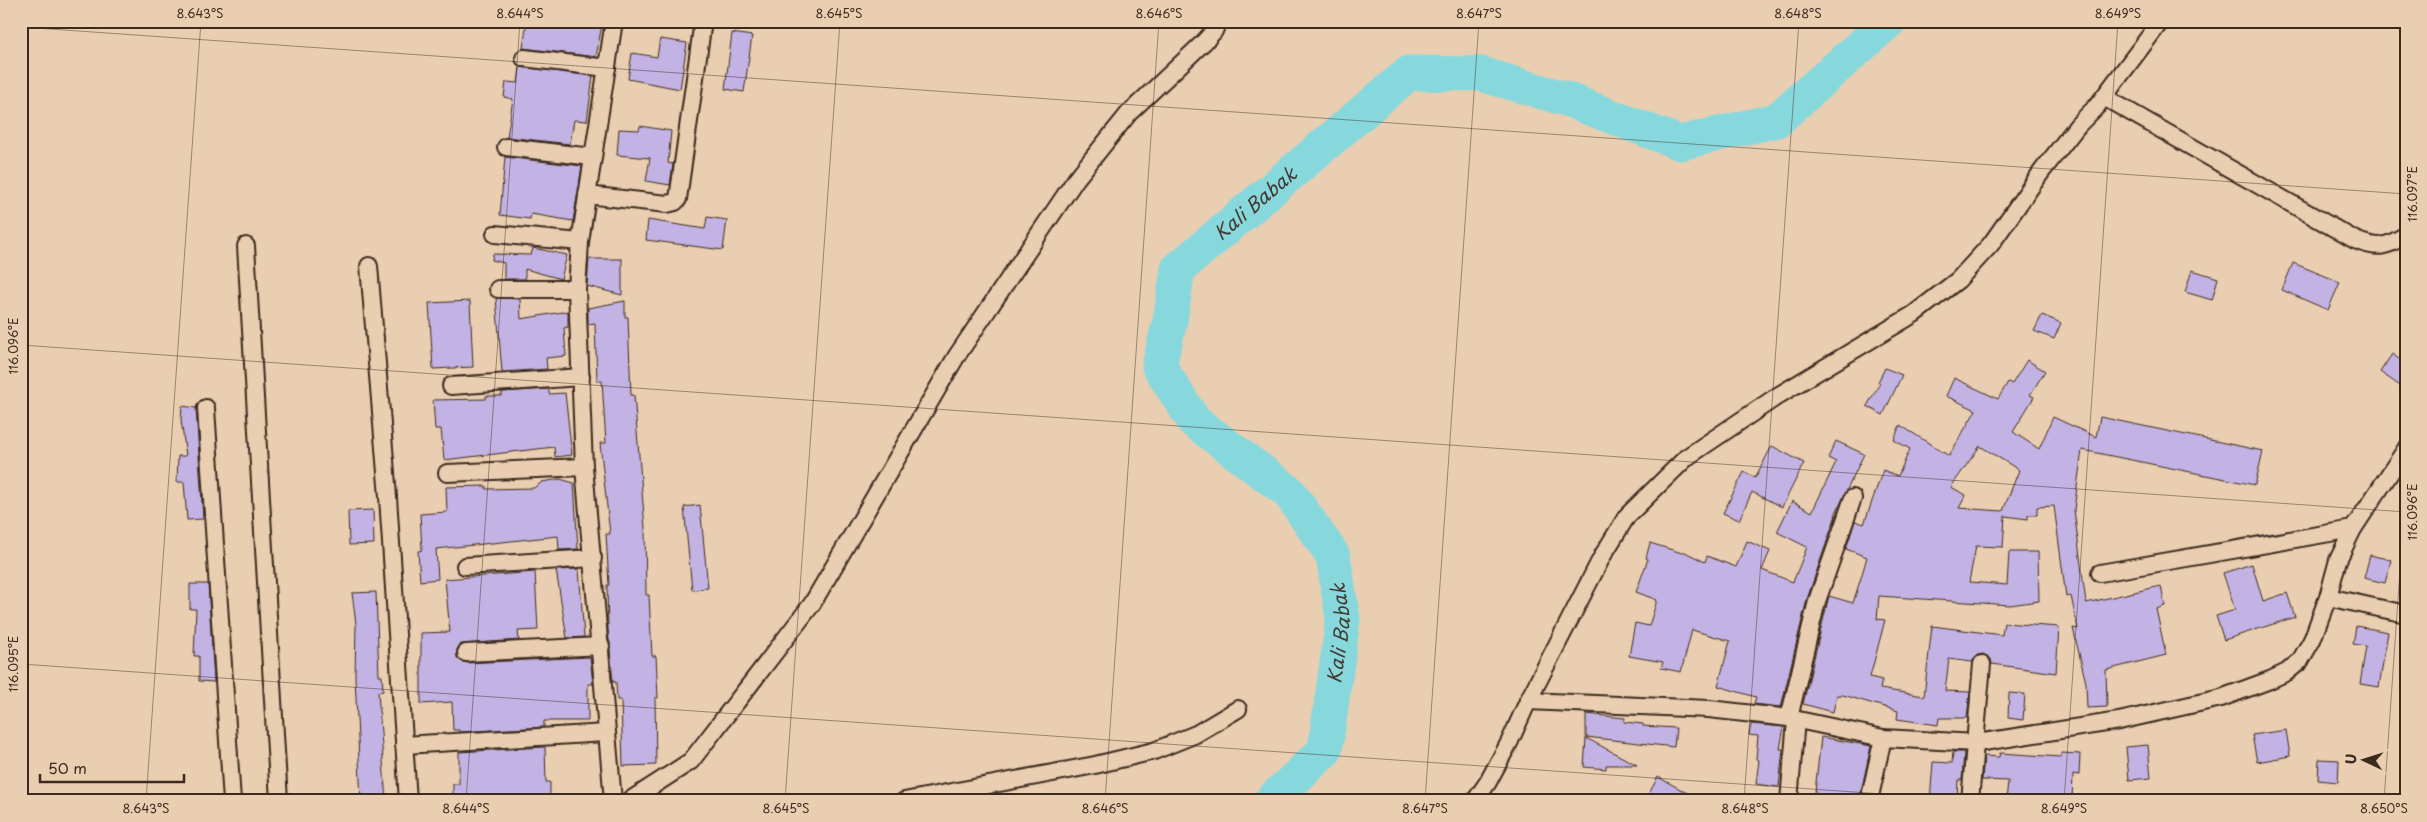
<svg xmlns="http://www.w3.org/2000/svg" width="2427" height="822" font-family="'Playpen Sans',sans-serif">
<rect width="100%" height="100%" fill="#eaceb1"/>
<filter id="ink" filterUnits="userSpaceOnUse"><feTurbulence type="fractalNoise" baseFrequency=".02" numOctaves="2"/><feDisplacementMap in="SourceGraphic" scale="10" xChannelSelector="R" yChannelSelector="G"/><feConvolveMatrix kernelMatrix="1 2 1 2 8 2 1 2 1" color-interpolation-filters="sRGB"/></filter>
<g filter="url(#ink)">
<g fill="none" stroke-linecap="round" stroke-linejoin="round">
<!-- river -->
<path stroke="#87d8dd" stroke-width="35" id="s1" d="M1271 801 1325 750 1343 619 1333 556 1289 492 1194 421 1159 366 1170 321 1178 269 1409 73 1481 74 1566 99 1680 143 1777 120 1889 21"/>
</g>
<!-- building -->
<g fill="#c3b3e4" stroke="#3b2a1e" fill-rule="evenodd">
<polygon points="527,21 546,21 581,26 582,21 602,24 596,57 523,48"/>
<polygon points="732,33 752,36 744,92 725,89"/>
<polygon points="660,39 687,43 680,89 628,79 632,53 657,57"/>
<polygon points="520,67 593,76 587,121 574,120 570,144 507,137 513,99 504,97 506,82 518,83"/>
<polygon points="640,126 671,131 668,163 673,164 670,185 646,181 650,158 617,155 619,129 639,130"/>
<polygon points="505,157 582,166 573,221 531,214 530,219 500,215"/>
<polygon points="707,217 727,220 723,250 646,240 648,220 705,229"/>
<polygon points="533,248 567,255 561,279 525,269 525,279 504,279 504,263 492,260 493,254 531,255"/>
<polygon points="589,259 622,259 622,295 587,286"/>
<polygon points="2293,263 2340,282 2328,310 2282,290"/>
<polygon points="2192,270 2218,278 2212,300 2185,292"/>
<polygon points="496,298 520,299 521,319 568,311 568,327 564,328 566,356 546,358 547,369 502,372"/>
<polygon points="470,301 473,367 433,369 429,303"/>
<polygon points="625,301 625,317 628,317 631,395 634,395 645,528 646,595 649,595 652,656 656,656 658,698 655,698 656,765 623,766 621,700 617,700 616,682 613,682 608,629 607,585 609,585 606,534 610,534 600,443 606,443 602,381 597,381 595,323 588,324 588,308"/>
<polygon points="2042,315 2061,323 2054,339 2034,331"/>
<polygon points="2392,354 2406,364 2406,390 2380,372"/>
<path d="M2027 360 2045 371 2030 395 2034 397 2013 432 2039 449 2053 417 2096 437 2100 417 2263 451 2255 485 2082 450 2074 510 2086 603 2161 586 2165 606 2156 609 2166 655 2106 670 2107 707 2087 708 2086 683 2073 628 2078 629 2071 596 2066 597 2054 506 2037 507V515H2028V519L2005 516 2003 547 1976 546 1969 582 2007 585 2009 552H2038L2039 601 2010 605 1879 596 1877 619 1885 620 1870 677 1882 680 1880 689 1924 696 1932 626 2002 635 2004 623 2059 627 2056 673 1992 664 1991 659 1983 654 1977 655 1972 662 1949 659 1945 691 1970 692 1967 718H1939L1938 725 1897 719 1898 711 1843 695H1837L1833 712 1803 704 1829 596 1853 603 1863 571 1867 557 1846 549 1855 521 1864 524 1883 470 1898 476 1910 449 1894 440 1900 425 1949 456 1976 410 1946 396 1954 378 1998 399 2008 382 2012 384ZM1980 446 2019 470 2003 511 1959 508 1966 495 1951 487Z"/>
<polygon points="1885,368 1902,375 1883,415 1867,406 1880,383 1878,382"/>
<polygon points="549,389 549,394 565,393 572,455 555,457 554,447 444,460 441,429 435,429 433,400 486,399 486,396 502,396 502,392"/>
<polygon points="182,406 196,408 203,519 187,520 184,482 177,482 178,456 186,456 181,420"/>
<polygon points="1836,441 1864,454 1835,515 1836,515 1807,599 1781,707 1754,704 1756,697 1718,686 1730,641 1692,630 1681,672 1661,668 1663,662 1629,656 1635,623 1649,626 1657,600 1636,592 1648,559 1646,558 1650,543 1682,553 1683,551 1705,562 1707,556 1736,567 1747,541 1770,551 1762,570 1793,582 1807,547 1777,532 1792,501 1812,512 1836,462 1828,458"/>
<polygon points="1772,446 1804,463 1782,507 1752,492 1739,520 1723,513 1744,472 1755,478"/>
<polygon points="560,479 574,483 578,549 559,550 558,536 436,549 438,579 420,581 418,551 422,550 420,514 447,512 446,487 486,486 486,489 534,488 542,482"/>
<polygon points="700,505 708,588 692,590 684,507"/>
<polygon points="373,510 374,544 349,545 348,511"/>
<polygon points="2370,555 2391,560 2385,583 2364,578"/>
<polygon points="2252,564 2263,601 2287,593 2295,617 2224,640 2216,616 2235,610 2223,573"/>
<polygon points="579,569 584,637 567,638 556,570"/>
<polygon points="535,572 538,630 518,631 519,640 461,644 457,649 457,658 467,663 590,657 593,684 588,684 588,721 544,721 544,727 459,732 459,730 453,730 452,702 421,704 421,633 450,632 445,579"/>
<polygon points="190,584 208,584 214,682 199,681 199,656 194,656 196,609 190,609"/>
<polygon points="376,592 379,676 382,676 383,691 378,692 386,801 361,801 355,677 356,624 352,593"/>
<polygon points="2356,626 2388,632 2379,687 2360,684 2366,646 2353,644"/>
<polygon points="2009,693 2025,694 2023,720 2008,718"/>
<polygon points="1586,714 1625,718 1624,722 1643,724 1643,726 1676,728 1674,747 1586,737"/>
<polygon points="1751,724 1784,727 1780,749 1783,749 1779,787 1756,784 1759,760 1756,759 1758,736 1749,735"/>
<polygon points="2286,730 2290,756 2257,762 2252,735"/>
<polygon points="1821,737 1871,746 1859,801 1814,801"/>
<polygon points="1586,738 1637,765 1606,765 1606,769 1584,767"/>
<polygon points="2148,745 2151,778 2129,780 2126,747"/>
<polygon points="545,747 546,782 550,782 550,801 453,801 453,784 459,784 459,752"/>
<polygon points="1953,752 1964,752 1962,780 1958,780 1957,801 1930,801 1933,762 1952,763"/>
<polygon points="2000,753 2061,757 2061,753 2080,754 2079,775 2073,774 2072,801 2006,801 2008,781 1982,780 1984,756 1999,757"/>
<polygon points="2319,759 2339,760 2338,782 2318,780"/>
<polygon points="1658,777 1702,801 1645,801"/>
</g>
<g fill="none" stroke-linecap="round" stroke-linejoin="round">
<!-- minor casing -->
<g stroke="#3b2a1e" stroke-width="20">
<g id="minor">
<polyline points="524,58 607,68"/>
<path d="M2104 97 2355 240C2377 249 2385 248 2406 235"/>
<polyline points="506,147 593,157"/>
<polyline points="587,195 667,204 675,202 678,199 703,21"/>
<polyline points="495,234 580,242"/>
<polyline points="246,246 279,801"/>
<polyline points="369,266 388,497 408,801"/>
<polyline points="498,289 577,289"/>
<polyline points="451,386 581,377"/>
<polyline points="206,408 232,801"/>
<polyline points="447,473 584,467"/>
<polyline points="465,566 593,558"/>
<polyline points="2100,573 2353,529"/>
<polyline points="2328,597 2406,614"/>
<polyline points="466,653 601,646"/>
<polyline points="1528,701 1709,709 1789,718 1883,738 1977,743 2119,721 2221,698 2270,680 2287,672 2300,661 2312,640 2328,597 2338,560 2353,529 2406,449"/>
<polyline points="1789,718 1817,601 1853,498"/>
<polyline points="404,745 606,733"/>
<polyline points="613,801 584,467 577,289 580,242 614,21"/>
<polyline points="629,801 691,761 812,604 956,357 1076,179 1129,113 1204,42 1214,31 1218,21"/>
<polyline points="904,801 1095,765 1154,751 1196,734 1238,709"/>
<polyline points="1475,801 1488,782 1510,741 1528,701 1603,555 1627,516 1687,457 1779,395 1914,314 1958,280 1991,244 2042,171 2078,125 2097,106 2161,21"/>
<polyline points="1789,801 1796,720"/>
<polyline points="1869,801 1883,738"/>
<polyline points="1970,801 1982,664"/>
</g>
</g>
<!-- minor -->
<use href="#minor" stroke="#eaceb1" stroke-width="16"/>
</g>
</g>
<!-- ticks -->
<path fill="none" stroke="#3b2a1e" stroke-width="1" stroke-opacity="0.45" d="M21 27 2406 194M21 345 2406 512M21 664 1983 801M146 801 201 21M466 801 520 21M785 801 840 21M1105 801 1159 21M1425 801 1479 21M1744 801 1799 21M2064 801 2118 21M2384 801 2406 484"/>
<g text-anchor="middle" stroke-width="5" stroke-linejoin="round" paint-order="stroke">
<!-- water labels -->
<g font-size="19" font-style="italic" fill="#433b31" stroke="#eaceb1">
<text dy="7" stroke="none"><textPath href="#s1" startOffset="732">Kali Babak</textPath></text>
<text dy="7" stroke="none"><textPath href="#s1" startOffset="192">Kali Babak</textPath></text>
</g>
</g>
<!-- margin -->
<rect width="2427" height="822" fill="none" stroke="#eaceb1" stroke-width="55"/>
<!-- north arrow -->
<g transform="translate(2364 760) rotate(274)" stroke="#eaceb1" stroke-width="4" paint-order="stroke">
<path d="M0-4L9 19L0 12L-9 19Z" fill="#3b2a1e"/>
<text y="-8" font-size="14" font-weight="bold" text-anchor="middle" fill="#3b2a1e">U</text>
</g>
<!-- scale -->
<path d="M40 774v8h144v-8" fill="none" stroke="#3b2a1e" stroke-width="2.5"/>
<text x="48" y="774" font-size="15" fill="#3b2a1e" stroke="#eaceb1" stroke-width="4" paint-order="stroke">50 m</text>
<rect x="28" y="28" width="2372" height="766" fill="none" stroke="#3b2a1e" stroke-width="2"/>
<g font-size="12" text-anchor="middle" fill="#3b2a1e">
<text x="200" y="18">8.643°S</text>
<text x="520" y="18">8.644°S</text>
<text x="839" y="18">8.645°S</text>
<text x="1159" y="18">8.646°S</text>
<text x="1479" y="18">8.647°S</text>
<text x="1798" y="18">8.648°S</text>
<text x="2118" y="18">8.649°S</text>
<text transform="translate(2413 194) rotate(-90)" y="4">116.097°E</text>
<text transform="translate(14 346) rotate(-90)" y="4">116.096°E</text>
<text transform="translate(2413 512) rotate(-90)" y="4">116.096°E</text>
<text transform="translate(14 664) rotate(-90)" y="4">116.095°E</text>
<text x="146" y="813">8.643°S</text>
<text x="466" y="813">8.644°S</text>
<text x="786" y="813">8.645°S</text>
<text x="1105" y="813">8.646°S</text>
<text x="1425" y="813">8.647°S</text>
<text x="1745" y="813">8.648°S</text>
<text x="2064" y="813">8.649°S</text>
<text x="2384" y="813">8.650°S</text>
</g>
</svg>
